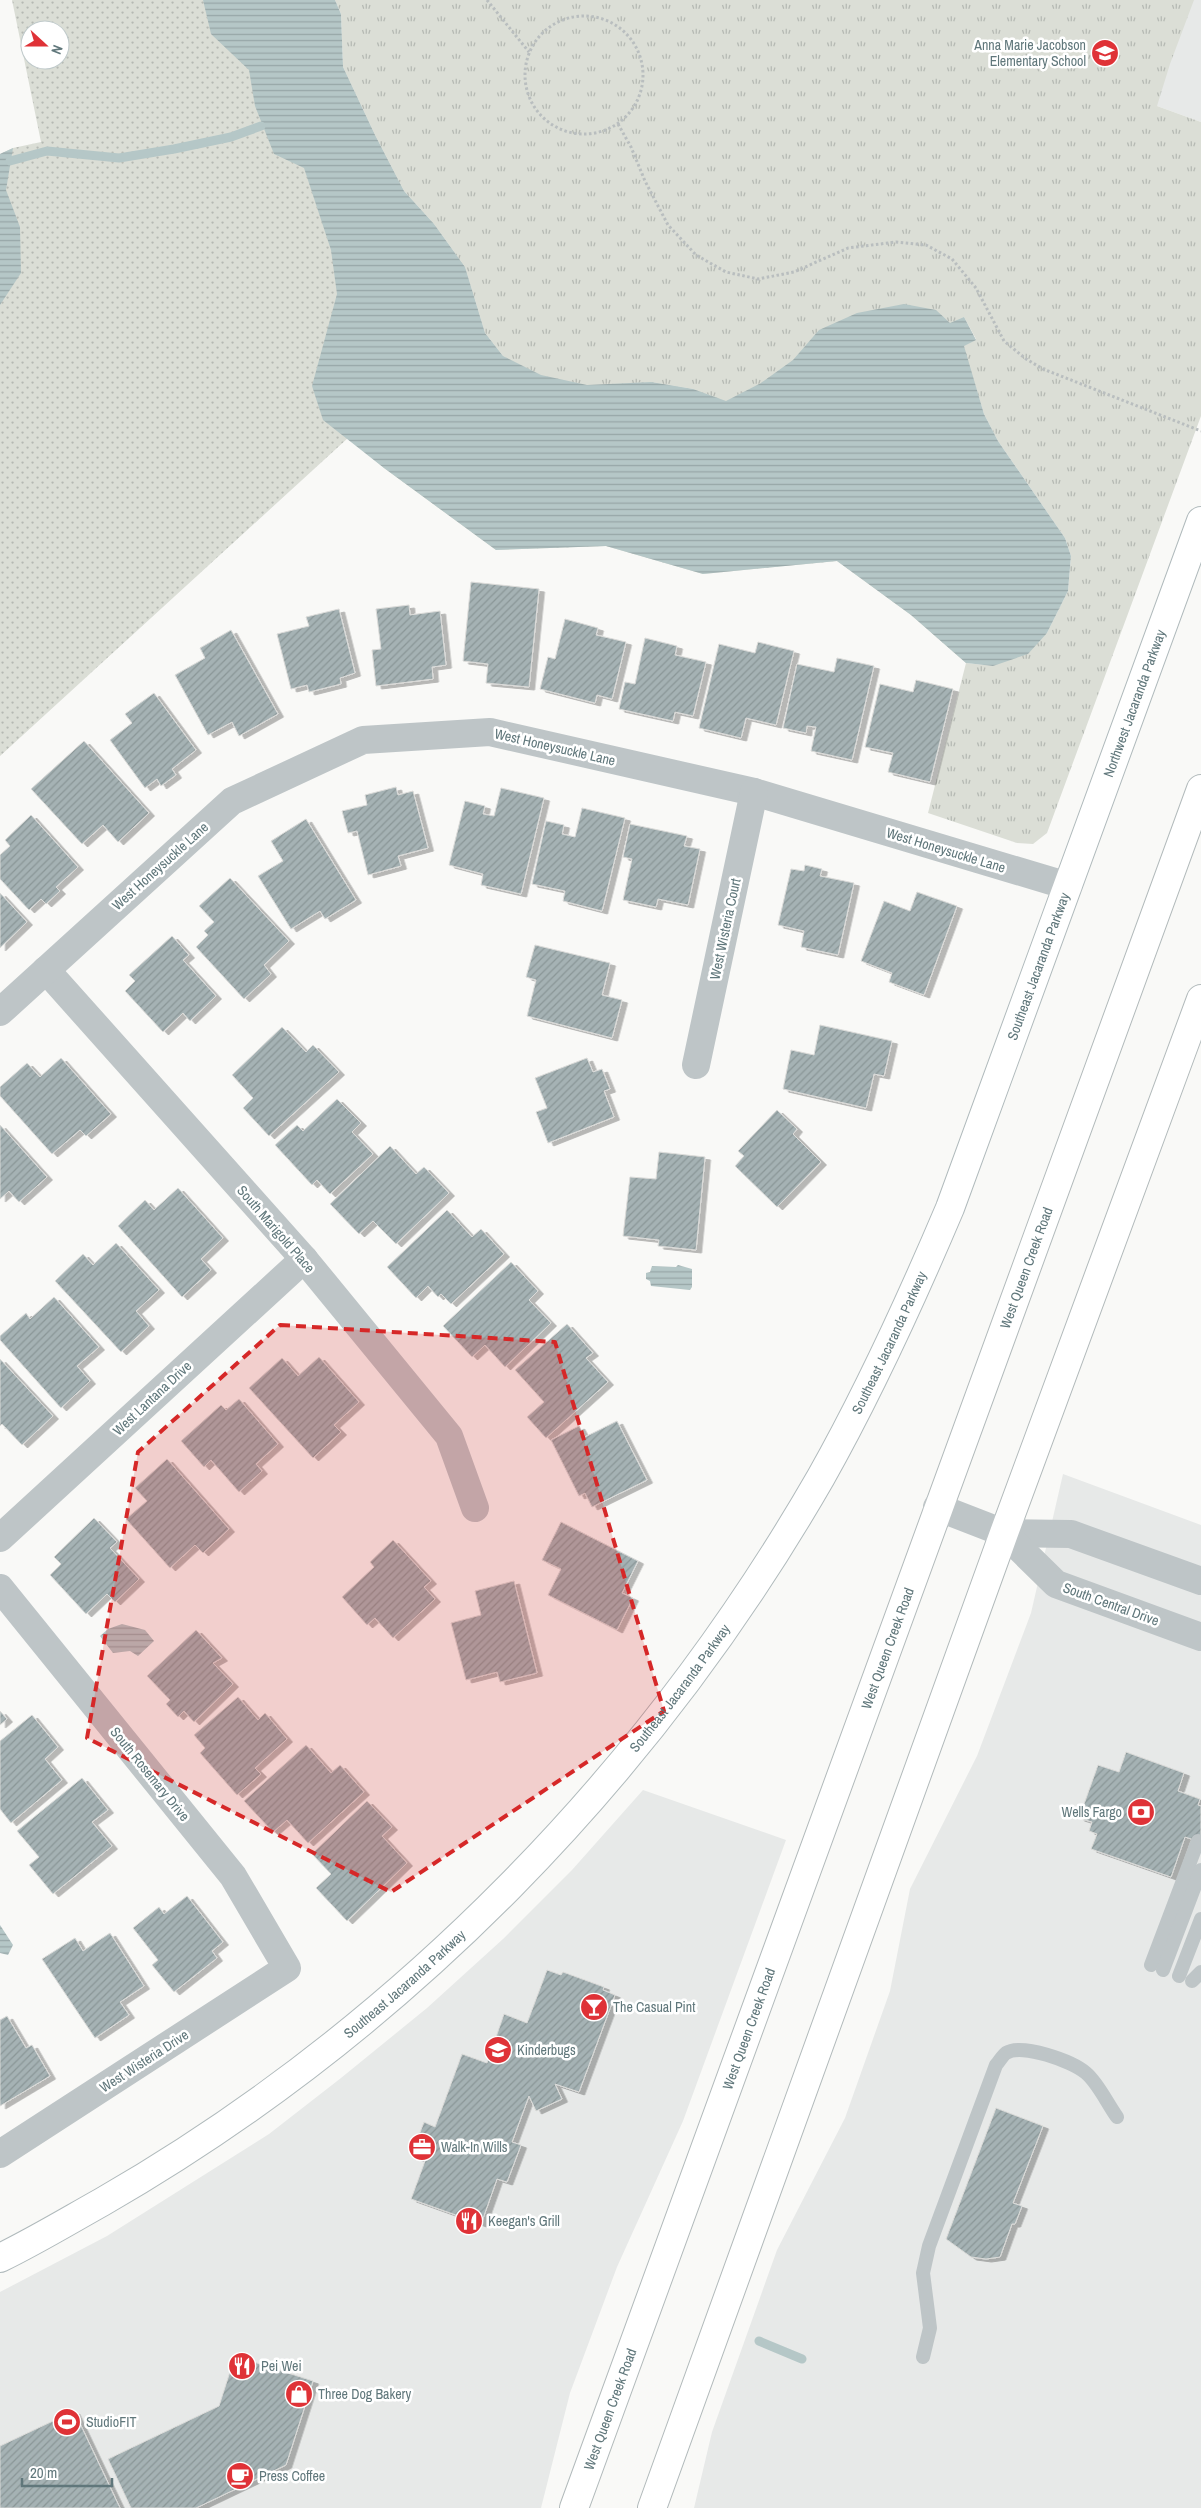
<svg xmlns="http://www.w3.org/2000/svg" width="1201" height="2508" font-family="'Archivo Narrow',sans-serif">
<defs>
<pattern id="grass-dots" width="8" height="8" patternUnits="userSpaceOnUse" patternTransform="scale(1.25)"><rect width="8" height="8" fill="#dbded6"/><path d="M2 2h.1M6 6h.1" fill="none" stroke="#b5b9b3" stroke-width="1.8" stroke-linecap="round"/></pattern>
<pattern id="park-tufts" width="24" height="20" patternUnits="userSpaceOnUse" patternTransform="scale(1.25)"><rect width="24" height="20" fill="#dbded6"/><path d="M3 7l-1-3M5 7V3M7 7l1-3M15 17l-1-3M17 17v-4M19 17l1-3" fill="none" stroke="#b5b9b3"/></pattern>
<pattern id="water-rules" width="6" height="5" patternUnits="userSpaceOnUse" patternTransform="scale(1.25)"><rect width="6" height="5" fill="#b5c7c7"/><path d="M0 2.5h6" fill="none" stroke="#97a6a7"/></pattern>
<pattern id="building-hatch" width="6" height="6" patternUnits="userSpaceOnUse" patternTransform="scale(1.25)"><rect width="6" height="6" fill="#a5b2b4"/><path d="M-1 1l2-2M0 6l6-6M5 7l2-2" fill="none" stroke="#8a9697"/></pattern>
<filter id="shadow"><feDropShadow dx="5.5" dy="3" stdDeviation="0" flood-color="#0004"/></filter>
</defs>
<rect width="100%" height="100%" fill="#f9f9f7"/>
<!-- built -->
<g fill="#e7e9e8">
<polygon points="862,0 1201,0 1201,122 1157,106"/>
<polygon points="1063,1474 1201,1525 1201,2508 694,2508 712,2432 777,2250 845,2118 890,1991 910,1889 977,1756 1031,1613"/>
<polygon points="643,1790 786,1840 683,2121 617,2267 570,2393 541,2508 0,2508 0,2292 107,2236 269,2134 341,2078 427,2008 503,1939 572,1870"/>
</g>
<!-- grass -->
<path fill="url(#grass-dots)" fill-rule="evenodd" d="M12 0H335L343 67 375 135 404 191 434 224 465 267 485 333 503 356 693 389 819 330 936 310 950 323 964 317 976 340 966 663 911 615 837 561 703 574 606 546 496 550 384 468 348 438 0 756V154L13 148 41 142ZM30 30H60V60H30Z"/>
<!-- park -->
<polygon fill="url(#park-tufts)" points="335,0 1194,0 1170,64 1157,106 1201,122 1201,416 1047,833 1033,844 1017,843 928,813 966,663 993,666 1047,633 1068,591 1071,556 1065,538 998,441 984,414 963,346 976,339 964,317 950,324 935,310 819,330 793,360 761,383 726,401 693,389 651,382 587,385 541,375 503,356 485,333 465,267 434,224 404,191 375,135 343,67 341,14"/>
<!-- water -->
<g fill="url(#water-rules)">
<polygon points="203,0 335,0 341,14 343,67 375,135 404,191 434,224 465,267 485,333 503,356 541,375 587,385 651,382 693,389 726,401 761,383 793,360 819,330 857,313 904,304 936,310 950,323 964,317 976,340 964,346 984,414 998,441 1065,538 1071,556 1068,591 1047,633 1028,654 993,666 966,663 911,615 837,561 703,574 606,546 496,550 384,468 323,420 312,386 337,294 331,250 304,168 274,154 255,106 249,70 211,34"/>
<polygon points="13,148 6,190 20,227 21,273 0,305 0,154"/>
<polygon points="678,1265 692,1269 692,1287 690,1290 651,1286 650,1281 646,1279 646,1273 650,1272 652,1266 676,1267"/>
<polygon points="122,1624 145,1630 154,1641 138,1656 130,1651 113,1653 100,1636 108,1629"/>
<polygon points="0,1925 13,1945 8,1955 0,1953"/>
</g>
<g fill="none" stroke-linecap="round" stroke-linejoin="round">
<!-- stream -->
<g stroke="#b5c7c7" stroke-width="9">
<polyline points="10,161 47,151 119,158 174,149 231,137 261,126"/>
<polyline points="759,2341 802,2359"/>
</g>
</g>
<!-- building -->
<g fill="url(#building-hatch)" stroke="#dbdbd9" filter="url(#shadow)">
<polygon points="471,582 539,589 529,687 486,683 488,664 463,661"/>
<polygon points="409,605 410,615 440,611 446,665 432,667 433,679 376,686 372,650 381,649 376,609"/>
<polygon points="339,609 355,673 340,678 341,684 309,692 307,685 291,689 277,634 309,626 306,617"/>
<polygon points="565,619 598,628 596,635 626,642 612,699 597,695 595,703 540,689 548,657 555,659"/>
<polygon points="231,630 278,714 239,736 232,722 208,735 175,675 205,658 200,648"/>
<polygon points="645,638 677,646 675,655 706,662 693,716 675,712 673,721 619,709 625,682 635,684"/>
<polygon points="758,642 794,651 776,725 746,718 741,738 699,728 719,644 755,653"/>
<polygon points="837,658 874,666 852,760 811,751 816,727 807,726 806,733 783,728 797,664 834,672"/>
<polygon points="916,680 953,689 930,782 888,772 893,753 865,747 880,684 913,692"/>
<polygon points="154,693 196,750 172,769 176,775 161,786 157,779 145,788 110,740 132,723 125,714"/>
<polygon points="84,741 149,813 118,842 103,825 82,844 31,789"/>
<polygon points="396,787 398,795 413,791 428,848 398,856 401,866 368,875 357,831 348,833 342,811 367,805 365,795"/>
<polygon points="501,788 544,798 521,894 481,885 483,874 449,865 465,801 485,806 483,814 494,816"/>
<polygon points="582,808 625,818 602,911 563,901 565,891 532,884 546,821 564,825 562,834 575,837"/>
<polygon points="31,815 78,867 56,887 60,891 46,904 41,899 29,910 0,879 0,855 10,846 5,840"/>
<polygon points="306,819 356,900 325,919 320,911 291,929 258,876 283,861 271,841"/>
<polygon points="630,824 687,836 684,846 700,849 688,905 658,899 656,907 623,900 632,859 623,857"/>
<polygon points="805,865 822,869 820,876 854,883 838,955 801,947 804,931 778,925 791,869 804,871"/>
<polygon points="230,878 289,941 264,965 271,974 244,999 196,947 208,935 204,931 214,922 199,906"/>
<polygon points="917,892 957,906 924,995 889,982 892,973 861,961 884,901 910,911"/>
<polygon points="0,893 27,922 0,948"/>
<polygon points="172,936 189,955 183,960 216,996 190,1021 183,1013 163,1032 125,991 135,981 129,975"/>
<polygon points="535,945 610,963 602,995 622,1000 612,1038 527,1016 536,980 526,977"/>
<polygon points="820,1025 892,1041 884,1076 874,1074 866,1108 783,1089 791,1050 814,1055"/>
<polygon points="282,1027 306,1052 313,1045 339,1072 269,1136 243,1108 253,1098 232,1075"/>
<polygon points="61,1058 111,1114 86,1136 80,1130 52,1154 0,1096 0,1087 27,1063 40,1077"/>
<polygon points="587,1058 593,1072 602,1069 610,1089 604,1091 614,1117 548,1143 536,1112 547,1108 535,1078"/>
<polygon points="337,1099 361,1123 352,1132 373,1154 330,1194 317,1180 312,1185 275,1145 297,1125 303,1131"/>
<polygon points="777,1110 797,1129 793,1134 821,1162 777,1207 735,1166 744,1156 738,1151"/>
<polygon points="0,1125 47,1177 19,1202 9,1191 0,1199"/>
<polygon points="390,1146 416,1174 424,1167 449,1193 396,1244 373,1221 359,1234 330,1204"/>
<polygon points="659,1152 705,1157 696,1250 658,1246 659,1240 623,1236 630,1177 656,1179"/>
<polygon points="178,1188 223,1238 201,1259 211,1270 182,1297 118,1226 145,1200 154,1210"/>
<polygon points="447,1210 472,1237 481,1229 504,1254 451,1304 441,1294 438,1297 428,1286 416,1298 387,1267"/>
<polygon points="116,1243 159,1290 136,1311 149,1326 121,1352 55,1281 83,1254 93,1265"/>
<polygon points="511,1262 538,1291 529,1300 551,1323 505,1367 485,1345 472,1357 443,1326"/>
<polygon points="54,1297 99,1347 77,1366 90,1381 61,1408 0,1340 0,1336 26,1313 30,1319"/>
<polygon points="567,1324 593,1353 586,1358 608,1382 546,1438 527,1417 544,1402 515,1370"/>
<polygon points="319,1357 359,1402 334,1425 341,1432 313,1458 249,1388 282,1358 298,1376"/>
<polygon points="0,1359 53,1416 22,1445 2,1424 0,1426"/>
<polygon points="239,1399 278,1444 256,1464 262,1471 239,1492 211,1460 204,1467 181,1441 221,1405 226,1410"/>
<polygon points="617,1421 647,1480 592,1507 585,1493 579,1496 551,1440 579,1426 585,1437"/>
<polygon points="167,1459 229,1529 203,1553 195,1545 170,1568 126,1519 147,1501 135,1488"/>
<polygon points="94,1518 117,1542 110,1548 139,1579 115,1602 107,1594 86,1614 50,1575 61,1564 54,1557"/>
<polygon points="561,1522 638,1561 622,1593 633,1598 617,1630 548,1595 561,1569 542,1560"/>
<polygon points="393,1540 431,1581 424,1587 435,1599 393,1638 375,1618 367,1625 342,1597 374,1567 370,1562"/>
<polygon points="514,1581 537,1673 500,1682 497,1672 466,1680 451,1623 481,1615 475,1591"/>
<polygon points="196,1630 222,1658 213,1663 233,1684 194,1722 184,1711 178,1717 166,1704 170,1700 147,1676"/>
<polygon points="238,1697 258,1720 265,1713 287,1739 255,1768 261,1774 237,1795 200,1753 205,1748 194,1735"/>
<polygon points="0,1711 7,1719 0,1725"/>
<polygon points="32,1715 58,1747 45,1759 62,1780 11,1823 0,1809 0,1741"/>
<polygon points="306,1745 331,1773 340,1765 364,1792 308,1843 287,1820 273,1832 244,1801"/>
<polygon points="1126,1752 1184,1773 1178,1791 1200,1799 1198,1805 1201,1806 1201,1842 1185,1837 1171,1877 1091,1849 1097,1834 1089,1831 1092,1822 1079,1818 1098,1765 1119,1772"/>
<polygon points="82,1778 108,1810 92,1822 112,1846 53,1894 29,1865 39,1857 17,1831"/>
<polygon points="367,1801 392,1827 382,1836 407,1863 347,1921 316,1888 331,1874 312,1854"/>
<polygon points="187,1896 223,1942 212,1951 217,1958 174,1992 152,1965 158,1960 133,1928 159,1907 164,1914"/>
<polygon points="110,1933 144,1986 120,2002 129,2015 95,2038 42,1959 75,1938 83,1951"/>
<polygon points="547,1970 561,1975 563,1972 604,1987 603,1990 615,1995 579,2092 555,2084 562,2099 536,2111 529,2096 512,2142 521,2145 507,2182 497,2179 481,2224 411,2199 425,2161 411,2156 424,2122 435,2127 462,2054 487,2063 504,2014 527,2023"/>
<polygon points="7,2016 26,2048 32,2045 50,2076 0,2106 0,2020"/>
<polygon points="996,2108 1043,2126 1013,2203 1022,2206 1015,2224 1012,2224 1000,2257 986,2259 971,2257 946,2239"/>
<polygon points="235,2356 313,2381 286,2465 196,2508 131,2508 108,2459 219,2406"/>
<polygon points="74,2411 120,2508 0,2508 0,2446"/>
</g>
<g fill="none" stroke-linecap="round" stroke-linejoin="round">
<!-- secondary casing -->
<g stroke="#b0babc" stroke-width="30">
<g id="secondary">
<path id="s1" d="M0 2258C35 2241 68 2221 102 2202 401 2030 649 1776 821 1477 870 1390 911 1300 950 1208L1201 521"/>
</g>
</g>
<!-- primary casing -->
<g stroke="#b2babb" stroke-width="30">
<g id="primary">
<path id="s2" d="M574 2508 1201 789"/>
<polyline points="652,2508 1004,1533 1201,999"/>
</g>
</g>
<!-- path -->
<g stroke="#b9bebf" stroke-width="3" stroke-dasharray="2.5 2.5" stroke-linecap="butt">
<polyline points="487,0 529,52"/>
<circle cx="584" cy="75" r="59"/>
<polyline points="618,124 631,147 645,181 668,225 696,255 726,272 758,279 794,272 848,248 896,242 926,245 952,259 976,288 1004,341 1026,359 1043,369 1201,431"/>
</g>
<!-- lane -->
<g stroke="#bec5c7" stroke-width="14">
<polyline points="1151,1965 1198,1841"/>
<polyline points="1163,1970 1201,1870"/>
<polyline points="1179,1976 1201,1919"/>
<polyline points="1192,1981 1201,1972"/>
<path d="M923 2357 930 2328 923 2273 929 2246 996 2065C999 2062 1002 2056 1006 2053 1022 2043 1072 2061 1086 2073 1098 2083 1107 2103 1117 2117"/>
</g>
<!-- street -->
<g stroke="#bec5c7" stroke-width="28">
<polyline points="46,970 304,1259 449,1436 475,1508"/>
<polyline points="0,1012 232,801 363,740 490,732 754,792 1068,886"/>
<polyline points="696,1065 754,792"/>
<polyline points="937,1507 1004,1533 1071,1534 1201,1581"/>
<polyline points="1004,1533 1056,1584 1201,1637"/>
<polyline points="0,1538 304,1259"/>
<polyline points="0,1588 233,1876 287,1968 0,2154"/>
</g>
<!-- secondary -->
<use href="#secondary" stroke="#fff" stroke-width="28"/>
<!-- primary -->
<use href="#primary" stroke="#fff" stroke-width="28"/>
</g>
<!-- marked area -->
<path fill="#d62828" fill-opacity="0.2" stroke="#d62828" stroke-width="4" stroke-dasharray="10 6" stroke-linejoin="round" d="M280 1325 555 1342 664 1711 391 1892 87 1738 138 1452Z"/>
<!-- icons -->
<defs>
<g id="school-disc" transform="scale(1.4375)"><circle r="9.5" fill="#df3237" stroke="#fff"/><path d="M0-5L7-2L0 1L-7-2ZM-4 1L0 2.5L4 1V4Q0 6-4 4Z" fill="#fff"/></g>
<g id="bank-disc" transform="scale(1.4375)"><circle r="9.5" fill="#df3237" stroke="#fff"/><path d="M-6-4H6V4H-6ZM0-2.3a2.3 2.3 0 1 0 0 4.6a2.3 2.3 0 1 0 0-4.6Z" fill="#fff"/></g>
<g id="bar-disc" transform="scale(1.4375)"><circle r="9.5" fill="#df3237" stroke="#fff"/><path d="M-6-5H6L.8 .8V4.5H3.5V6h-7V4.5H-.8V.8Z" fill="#fff"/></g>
<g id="office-disc" transform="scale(1.4375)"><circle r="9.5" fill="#df3237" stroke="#fff"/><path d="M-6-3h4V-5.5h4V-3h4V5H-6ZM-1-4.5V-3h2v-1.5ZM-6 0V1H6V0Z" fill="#fff"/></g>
<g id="restaurant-disc" transform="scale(1.4375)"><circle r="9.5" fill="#df3237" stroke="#fff"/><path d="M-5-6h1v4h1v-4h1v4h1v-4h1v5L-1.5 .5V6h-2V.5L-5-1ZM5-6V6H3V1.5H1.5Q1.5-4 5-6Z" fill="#fff"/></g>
<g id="shop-disc" transform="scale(1.4375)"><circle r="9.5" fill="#df3237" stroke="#fff"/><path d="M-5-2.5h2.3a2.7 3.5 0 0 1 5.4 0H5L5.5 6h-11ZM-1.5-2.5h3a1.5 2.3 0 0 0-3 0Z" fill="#fff"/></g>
<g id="stadium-disc" transform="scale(1.4375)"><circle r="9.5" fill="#df3237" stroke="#fff"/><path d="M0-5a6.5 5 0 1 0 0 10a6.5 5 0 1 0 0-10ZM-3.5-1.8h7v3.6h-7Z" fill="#fff"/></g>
<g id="cafe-disc" transform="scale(1.4375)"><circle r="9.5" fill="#df3237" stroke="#fff"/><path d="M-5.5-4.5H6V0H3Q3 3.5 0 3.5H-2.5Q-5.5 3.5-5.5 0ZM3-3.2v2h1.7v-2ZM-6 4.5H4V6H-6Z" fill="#fff"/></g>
</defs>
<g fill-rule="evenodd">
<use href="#school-disc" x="1105" y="53"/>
<use href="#bank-disc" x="1141" y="1812"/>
<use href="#bar-disc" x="594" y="2007"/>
<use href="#school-disc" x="498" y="2050"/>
<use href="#office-disc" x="422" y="2147"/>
<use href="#restaurant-disc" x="469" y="2221"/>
<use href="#restaurant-disc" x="242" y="2366"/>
<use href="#shop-disc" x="299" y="2394"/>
<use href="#stadium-disc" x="67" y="2422"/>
<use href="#cafe-disc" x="240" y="2476"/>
</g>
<g text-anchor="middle" stroke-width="5" stroke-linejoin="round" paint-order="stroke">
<!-- poi labels -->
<g font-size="14" fill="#60777b" stroke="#fff" text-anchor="start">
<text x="1086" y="50" text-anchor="end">Anna Marie Jacobson<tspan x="1086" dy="16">Elementary School</tspan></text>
<text x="1122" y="1817" text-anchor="end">Wells Fargo</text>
<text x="613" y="2012">The Casual Pint</text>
<text x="517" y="2055">Kinderbugs</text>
<text x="441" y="2152">Walk-In Wills</text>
<text x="488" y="2226">Keegan's Grill</text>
<text x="261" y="2371">Pei Wei</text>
<text x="318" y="2399">Three Dog Bakery</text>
<text x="86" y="2427">StudioFIT</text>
<text x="259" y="2481">Press Coffee</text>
</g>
<!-- street labels -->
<g font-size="14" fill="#60777b" stroke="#fff">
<text dy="5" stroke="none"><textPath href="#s1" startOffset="1985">Northwest Jacaranda Parkway</textPath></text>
<text transform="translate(555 747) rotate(13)" y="5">West Honeysuckle Lane</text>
<text transform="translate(946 850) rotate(17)" y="5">West Honeysuckle Lane</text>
<text transform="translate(160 866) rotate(-42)" y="5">West Honeysuckle Lane</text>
<text transform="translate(725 929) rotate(-78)" y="5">West Wisteria Court</text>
<text dy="5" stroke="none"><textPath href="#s1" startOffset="1705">Southeast Jacaranda Parkway</textPath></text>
<text transform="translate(276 1229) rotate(49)" y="5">South Marigold Place</text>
<text dy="5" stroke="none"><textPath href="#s2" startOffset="1320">West Queen Creek Road</textPath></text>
<text dy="5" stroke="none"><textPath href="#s1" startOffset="1300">Southeast Jacaranda Parkway</textPath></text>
<text transform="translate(152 1398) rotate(-43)" y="5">West Lantana Drive</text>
<text transform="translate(1111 1604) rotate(20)" y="5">South Central Drive</text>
<text dy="5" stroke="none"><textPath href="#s2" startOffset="915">West Queen Creek Road</textPath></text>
<text dy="5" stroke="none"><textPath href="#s1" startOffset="895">Southeast Jacaranda Parkway</textPath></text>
<text transform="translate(150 1774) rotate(51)" y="5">South Rosemary Drive</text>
<text dy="5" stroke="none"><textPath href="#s1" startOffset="490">Southeast Jacaranda Parkway</textPath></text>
<text dy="5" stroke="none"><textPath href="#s2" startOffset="510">West Queen Creek Road</textPath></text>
<text transform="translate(144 2061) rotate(-33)" y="5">West Wisteria Drive</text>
<text dy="5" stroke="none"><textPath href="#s2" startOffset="105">West Queen Creek Road</textPath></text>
</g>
</g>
<!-- north arrow -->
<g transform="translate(45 45) rotate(111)"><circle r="24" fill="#ffffff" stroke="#bfc9ca"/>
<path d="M0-4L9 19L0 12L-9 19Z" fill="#df3237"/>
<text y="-8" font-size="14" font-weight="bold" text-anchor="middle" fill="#60777b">N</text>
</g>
<!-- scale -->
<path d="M22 2478v8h90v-8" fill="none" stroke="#60777b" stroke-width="2.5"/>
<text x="30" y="2478" font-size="15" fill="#60777b" stroke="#ffffff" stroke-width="4" paint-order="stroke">20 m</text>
</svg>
